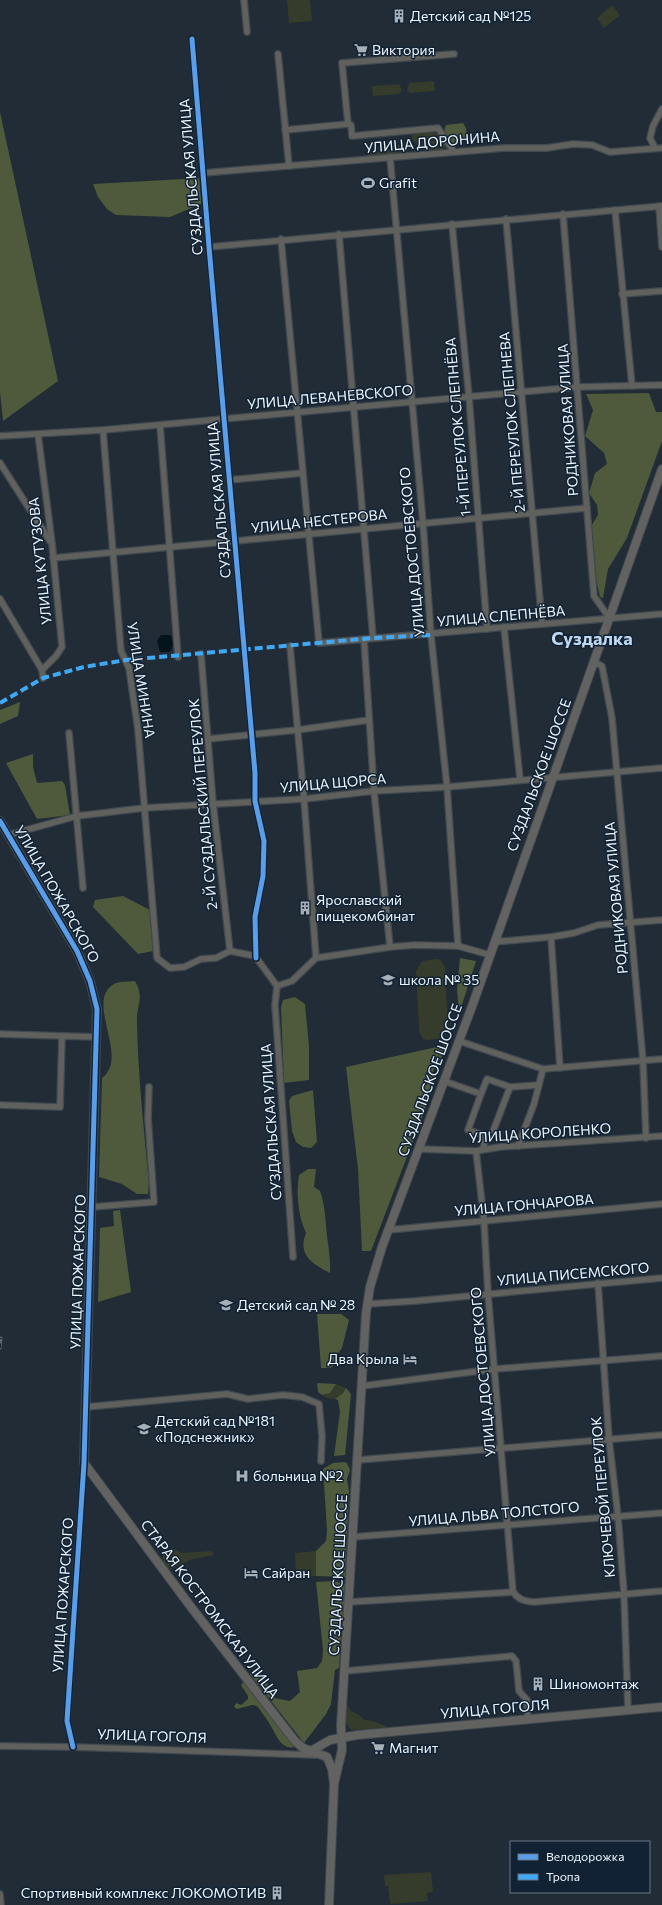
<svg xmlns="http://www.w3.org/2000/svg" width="662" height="1905" font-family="Commissioner,sans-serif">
<rect width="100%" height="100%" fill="#212c36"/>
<!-- green -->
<g fill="#353c2b">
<polygon points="287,0 310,0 312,21 289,23"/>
<polygon points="611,6 613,6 620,15 604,28 597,18"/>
<polygon points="434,81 435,91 410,93 407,90 409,83"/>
<polygon points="399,84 402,90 399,94 373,96 372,86"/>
<polygon points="426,131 434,131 447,146 439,151 431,152 427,148 421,147 412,139 412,135"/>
<polygon points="406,144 408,147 407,154 368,157 368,154 397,149 398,145"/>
<polygon points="436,959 441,960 445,968 448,1028 442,1038 428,1040 423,1039 419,1031 416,971 422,961"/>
<polygon points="336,1384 346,1388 343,1393 335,1399 327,1398 322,1395 330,1393"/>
<polygon points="173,1549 182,1553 212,1551 214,1555 190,1560 170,1570 162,1560 164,1552"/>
<polygon points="316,1551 316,1576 298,1578 296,1576 295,1553"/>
<polygon points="346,1703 351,1711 361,1716 364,1720 373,1721 390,1728 351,1730 345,1722"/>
<polygon points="431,1872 433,1892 427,1893 428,1901 390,1904 388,1886 385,1886 384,1875"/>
</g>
<!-- forest -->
<g fill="#4e5a3b">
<polygon points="0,112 58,381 3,421 0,392"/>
<polygon points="463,123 466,128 467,137 461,142 452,144 444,132 446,125"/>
<polygon points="202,178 203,203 170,217 116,215 107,209 98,197 93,184"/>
<polygon points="649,393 656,412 662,412 662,441 627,538 608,569 603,598 600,597 594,569 590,528 598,515 597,505 589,493 595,473 607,464 604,453 585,436 593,410 586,394"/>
<polygon points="20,702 18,716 0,724 0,710"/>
<polygon points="33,754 33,767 37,783 62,781 65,785 70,815 37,819 6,763"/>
<polygon points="123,896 150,910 153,951 138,954 93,907 95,900"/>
<polygon points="460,958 476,961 459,1014 457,990"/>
<path d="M135 981C145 998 136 1006 137 1022 138 1076 144 1130 149 1183L148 1194H137L122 1184 99 1177 102 1078C104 1076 107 1074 108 1071 123 1048 85 997 116 983 121 981 129 982 135 981Z"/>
<polygon points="295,997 305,1004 309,1046 309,1080 284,1083 281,1007 283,1000"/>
<polygon points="446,1045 439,1064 436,1063 432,1075 436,1077 426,1107 371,1251 362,1251 358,1169 346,1067"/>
<polygon points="313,1090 317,1142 311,1148 303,1147 296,1142 292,1131 289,1101 292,1096"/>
<path d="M308 1169H316L314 1187 320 1191C324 1203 325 1212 326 1225 327 1241 331 1256 330 1273 313 1264 297 1255 306 1233 298 1216 296 1193 299 1175Z"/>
<polygon points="120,1210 131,1292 98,1302 100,1228 114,1226 113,1211"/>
<polygon points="317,1314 341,1314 349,1320 342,1348 337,1355 336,1364 330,1368 321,1368"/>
<polygon points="317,1383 336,1384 330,1393 322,1395 318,1392"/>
<polygon points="346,1388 351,1394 345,1455 334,1456 340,1412 338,1400 335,1399 343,1393"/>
<polygon points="344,1462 347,1463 350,1470 347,1479 349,1491 345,1577 316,1576 316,1551 326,1541 327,1530 323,1469 333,1463"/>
<polygon points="333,1581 345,1584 344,1612 340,1627 341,1638 339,1668 335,1670 331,1704 326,1714 304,1743 249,1673 256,1676 264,1676 274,1698 290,1701 300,1692 297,1671 317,1668 322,1661 323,1650 316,1582"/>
<path d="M245 1680 295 1747C282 1750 277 1737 272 1728 268 1720 262 1713 257 1706L252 1705 237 1709 234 1707 236 1703 241 1705 248 1699V1696L241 1685Z"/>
</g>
<!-- water -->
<polygon fill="#03151b" points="161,635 171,635 173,643 172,649 169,652 160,652 157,641"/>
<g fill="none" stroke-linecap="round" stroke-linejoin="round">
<!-- street casing -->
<g stroke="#404850" stroke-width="8">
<g id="street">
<polyline points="244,0 247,32"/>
<polyline points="192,39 209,247 255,773 255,801 264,841 263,876 255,917 256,958"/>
<polyline points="278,54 289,166"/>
<polyline points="348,124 351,125 352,136 438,128 454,152"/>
<polyline points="285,130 348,124 342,63 454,54"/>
<polyline points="655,148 650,138 653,126 662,109"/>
<polyline points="390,157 423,523 431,635 447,787 458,946"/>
<polyline points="203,173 504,148 547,148 573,144 592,145 610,152 662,148"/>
<polyline points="659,206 662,247"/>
<polyline points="615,210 632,386"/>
<polyline points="563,214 594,596 610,619"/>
<polyline points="506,219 542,623"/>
<polyline points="452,224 469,397 487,629"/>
<polyline points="339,234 373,638"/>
<polyline points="281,239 319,643 662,614"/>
<polyline points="209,247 662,206"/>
<polyline points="622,294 662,291"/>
<polyline points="160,425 178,657"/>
<polyline points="103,430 121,651 129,668 138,730 157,958 170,968 184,967 201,959 216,958 230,951 255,956 277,986"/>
<polyline points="38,434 52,543 62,647 56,656 42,670 43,678"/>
<polyline points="0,436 103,430 520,392 578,387 662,385"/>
<polyline points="0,463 50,541"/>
<polyline points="229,480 303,473"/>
<polyline points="53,558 587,508"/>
<polyline points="0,599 42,670"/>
<polyline points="504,627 520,779"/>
<polyline points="364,639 374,791 390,947"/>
<polyline points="290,646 304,799 316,958"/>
<polyline points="201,654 213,803 230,951"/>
<polyline points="594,662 602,666 612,718 643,1061 646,1138"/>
<polyline points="69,733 83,888"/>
<polyline points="208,739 297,730 369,720"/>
<polyline points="8,835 77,816 144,808 304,799 374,791 447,787 662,768"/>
<polyline points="551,937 560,1068"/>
<polyline points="494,942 551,937 574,933 598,925 662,920"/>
<polyline points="277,986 275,1005 293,1257"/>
<polyline points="277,986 292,981 316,958 390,947 415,945 458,946 490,955"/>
<polyline points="0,1034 96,1037"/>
<polyline points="459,1041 543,1069 662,1059"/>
<polyline points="444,1081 481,1094 468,1130 486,1136 492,1134 510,1087 487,1079 481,1094"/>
<polyline points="510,1087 539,1085"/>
<polyline points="0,1105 60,1107 62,1036"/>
<polyline points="518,1146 534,1104 543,1069"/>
<polyline points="419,1149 476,1151 500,1147 662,1136"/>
<polyline points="483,1149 486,1136"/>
<polyline points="476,1151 484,1221 488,1294 513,1592"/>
<polyline points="92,1207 154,1202 148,1118 149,1087"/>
<polyline points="388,1230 662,1204"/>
<polyline points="598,1283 609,1439 618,1516 624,1594 628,1710"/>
<polyline points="367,1304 415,1301 662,1278"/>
<polyline points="362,1386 495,1369 662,1356"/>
<polyline points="86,1407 227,1394 248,1399 283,1395 302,1397 319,1404 322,1436 321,1461"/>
<polyline points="358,1460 662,1435"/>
<polyline points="352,1537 662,1513"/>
<path d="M513 1592C519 1600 524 1601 534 1602L662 1591"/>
<polyline points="349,1602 513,1592"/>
<polyline points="345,1671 512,1656 516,1661 519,1691 527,1700 528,1719"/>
<polyline points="0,1746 73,1747 316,1755"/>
<polyline points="73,1747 67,1721 84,1463"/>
<polyline points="0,1894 1,1905"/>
</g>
</g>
<!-- secondary casing -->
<g stroke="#404850" stroke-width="10">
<g id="secondary">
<polyline points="0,821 77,951 90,981 97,1009 84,1463 191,1607 295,1741 303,1748 327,1757 332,1769 334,1784 329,1905"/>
<polyline points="311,1751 330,1740 357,1735 662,1707"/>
<polyline points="334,1784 342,1750 341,1725 366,1313 370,1287 382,1247 474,1001 662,469"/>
</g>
</g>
<!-- street -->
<use href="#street" stroke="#60615d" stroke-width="5.5"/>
<!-- secondary -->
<use href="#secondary" stroke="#626360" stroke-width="8"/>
<!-- rail casing -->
<g stroke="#5e6368" stroke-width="3">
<polyline id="rail" points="0,1348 1,1338"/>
</g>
<!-- rail -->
<use href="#rail" stroke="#102234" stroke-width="1.5" stroke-dasharray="4.5" stroke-linecap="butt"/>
<!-- quiet -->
<polyline stroke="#3fa9f5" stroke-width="4" stroke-dasharray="8 4" stroke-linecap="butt" points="0,703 43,678 84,667 126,660 373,638 431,635"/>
<!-- cycleway casing -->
<g stroke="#102234" stroke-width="8">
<g id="cycleway">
<polyline points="192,39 209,247 255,773 255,801 264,841 263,876 255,917 256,958"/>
<polyline points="0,821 77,951 90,981 97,1009 84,1463 67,1721 73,1747"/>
</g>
</g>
<!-- cycleway -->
<use href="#cycleway" stroke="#5a9eea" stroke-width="5"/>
</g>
<!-- icons -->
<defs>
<g id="building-bare" transform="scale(1.08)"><path d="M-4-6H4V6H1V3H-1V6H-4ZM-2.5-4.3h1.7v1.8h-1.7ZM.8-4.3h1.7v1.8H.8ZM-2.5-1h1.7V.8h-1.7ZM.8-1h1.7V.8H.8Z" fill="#a7afb7" stroke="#102234" stroke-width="2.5" paint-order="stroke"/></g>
<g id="supermarket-bare" transform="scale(1.08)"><path d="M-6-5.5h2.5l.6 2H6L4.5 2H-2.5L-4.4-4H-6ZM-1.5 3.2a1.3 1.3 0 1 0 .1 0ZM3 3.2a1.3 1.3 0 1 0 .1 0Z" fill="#a7afb7" stroke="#102234" stroke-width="2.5" paint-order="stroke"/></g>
<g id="stadium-bare" transform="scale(1.08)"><path d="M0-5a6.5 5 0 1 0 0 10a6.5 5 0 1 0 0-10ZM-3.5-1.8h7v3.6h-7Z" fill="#a7afb7" stroke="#102234" stroke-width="2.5" paint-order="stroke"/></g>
<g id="school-bare" transform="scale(1.08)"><path d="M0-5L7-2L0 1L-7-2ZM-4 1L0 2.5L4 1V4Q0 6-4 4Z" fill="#a7afb7" stroke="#102234" stroke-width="2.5" paint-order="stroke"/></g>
<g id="hotel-bare" transform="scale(1.08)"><path d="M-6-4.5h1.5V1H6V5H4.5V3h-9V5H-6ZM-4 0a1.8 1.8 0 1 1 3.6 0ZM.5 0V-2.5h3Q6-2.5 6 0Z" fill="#a7afb7" stroke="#102234" stroke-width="2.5" paint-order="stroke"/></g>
<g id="hospital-bare" transform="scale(1.08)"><path d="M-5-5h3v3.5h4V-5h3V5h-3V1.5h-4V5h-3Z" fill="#a7afb7" stroke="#102234" stroke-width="2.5" paint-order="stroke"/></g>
</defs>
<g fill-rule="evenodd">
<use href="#building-bare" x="399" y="16"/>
<use href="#supermarket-bare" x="361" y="50"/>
<use href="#stadium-bare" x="368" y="183"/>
<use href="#building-bare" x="305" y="908"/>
<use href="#school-bare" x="388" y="980"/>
<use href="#school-bare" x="226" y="1305"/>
<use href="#hotel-bare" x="410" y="1359"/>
<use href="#school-bare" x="144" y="1429"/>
<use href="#hospital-bare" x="242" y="1476"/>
<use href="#hotel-bare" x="251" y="1573"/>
<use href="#building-bare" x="538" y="1684"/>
<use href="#supermarket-bare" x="378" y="1748"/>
<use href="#building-bare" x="277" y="1893"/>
</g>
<g text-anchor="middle" stroke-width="3" stroke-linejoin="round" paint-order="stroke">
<!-- poi labels -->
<g font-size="14" fill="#eff6fd" stroke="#102234" text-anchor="start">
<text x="410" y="21">Детский сад №125</text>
<text x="372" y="55">Виктория</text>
<text x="379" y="188">Grafit</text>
<text x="316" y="905">Ярославский<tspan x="316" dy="16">пищекомбинат</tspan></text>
<text x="399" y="985">школа № 35</text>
<text x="237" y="1310">Детский сад № 28</text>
<text x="399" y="1364" text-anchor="end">Два Крыла</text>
<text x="155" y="1426">Детский сад №181<tspan x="155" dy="16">«Подснежник»</tspan></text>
<text x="253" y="1481">больница №2</text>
<text x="262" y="1578">Сайран</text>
<text x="549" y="1689">Шиномонтаж</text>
<text x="389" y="1753">Магнит</text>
<text x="266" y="1898" text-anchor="end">Спортивный комплекс ЛОКОМОТИВ</text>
</g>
<!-- street labels -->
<g font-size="14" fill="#eff6fd" stroke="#102234">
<text transform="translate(432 142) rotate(-5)" y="5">УЛИЦА ДОРОНИНА</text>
<text transform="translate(191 177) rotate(-95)" y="5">СУЗДАЛЬСКАЯ УЛИЦА</text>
<text transform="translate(330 397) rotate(-5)" y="5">УЛИЦА ЛЕВАНЕВСКОГО</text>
<text transform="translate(568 420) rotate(-94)" y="5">РОДНИКОВАЯ УЛИЦА</text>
<text transform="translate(512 422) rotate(-95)" y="5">2-Й ПЕРЕУЛОК СЛЕПНЕВА</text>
<text transform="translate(458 427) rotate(-95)" y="5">1-Й ПЕРЕУЛОК СЛЕПНЁВА</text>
<text transform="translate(219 500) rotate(-95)" y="5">СУЗДАЛЬСКАЯ УЛИЦА</text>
<text transform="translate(319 521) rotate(-6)" y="5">УЛИЦА НЕСТЕРОВА</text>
<text transform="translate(412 552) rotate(-95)" y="5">УЛИЦА ДОСТОЕВСКОГО</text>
<text transform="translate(40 561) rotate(-96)" y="5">УЛИЦА КУТУЗОВА</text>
<text transform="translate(501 616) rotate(-5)" y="5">УЛИЦА СЛЕПНЁВА</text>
<text transform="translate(141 680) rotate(81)" y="5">УЛИЦА МИНИНА</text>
<text transform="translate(539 775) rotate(-70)" y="5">СУЗДАЛЬСКОЕ ШОССЕ</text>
<text transform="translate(333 783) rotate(-5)" y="5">УЛИЦА ЩОРСА</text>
<text transform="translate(203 804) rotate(-95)" y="5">2-Й СУЗДАЛЬСКИЙ ПЕРЕУЛОК</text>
<text transform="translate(57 894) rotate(60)" y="5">УЛИЦА ПОЖАРСКОГО</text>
<text transform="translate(616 898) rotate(-95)" y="5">РОДНИКОВАЯ УЛИЦА</text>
<text transform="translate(430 1080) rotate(-70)" y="5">СУЗДАЛЬСКОЕ ШОССЕ</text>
<text transform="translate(271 1122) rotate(-94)" y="5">СУЗДАЛЬСКАЯ УЛИЦА</text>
<text transform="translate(540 1133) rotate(-4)" y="5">УЛИЦА КОРОЛЕНКО</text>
<text transform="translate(524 1205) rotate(-5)" y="5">УЛИЦА ГОНЧАРОВА</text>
<text transform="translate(78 1272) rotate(-88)" y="5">УЛИЦА ПОЖАРСКОГО</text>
<text transform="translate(573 1274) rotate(-5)" y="5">УЛИЦА ПИСЕМСКОГО</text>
<text transform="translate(483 1372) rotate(-95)" y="5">УЛИЦА ДОСТОЕВСКОГО</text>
<text transform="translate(603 1497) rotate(-95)" y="5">КЛЮЧЕВОЙ ПЕРЕУЛОК</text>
<text transform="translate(494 1514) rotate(-5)" y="5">УЛИЦА ЛЬВА ТОЛСТОГО</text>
<text transform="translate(338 1575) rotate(-87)" y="5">СУЗДАЛЬСКОЕ ШОССЕ</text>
<text transform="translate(63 1595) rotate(-86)" y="5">УЛИЦА ПОЖАРСКОГО</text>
<text transform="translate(210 1609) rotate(53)" y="5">СТАРАЯ КОСТРОМСКАЯ УЛИЦА</text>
<text transform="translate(495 1709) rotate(-5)" y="5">УЛИЦА ГОГОЛЯ</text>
<text transform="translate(152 1736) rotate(2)" y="5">УЛИЦА ГОГОЛЯ</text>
</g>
<!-- district labels -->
<g font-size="18" font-weight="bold" fill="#c0d8f0" stroke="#102234">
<text x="592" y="645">Суздалка</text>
</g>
</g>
<!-- legend -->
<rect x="510" y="1841" width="140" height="52" fill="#102234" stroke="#697784"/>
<rect x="518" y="1854" width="20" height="6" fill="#5a9eea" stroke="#697784"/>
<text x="546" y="1861" font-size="12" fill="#eff6fd">Велодорожка</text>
<rect x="518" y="1874" width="20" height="6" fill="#3fa9f5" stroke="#697784"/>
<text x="546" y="1881" font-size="12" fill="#eff6fd">Тропа</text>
</svg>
